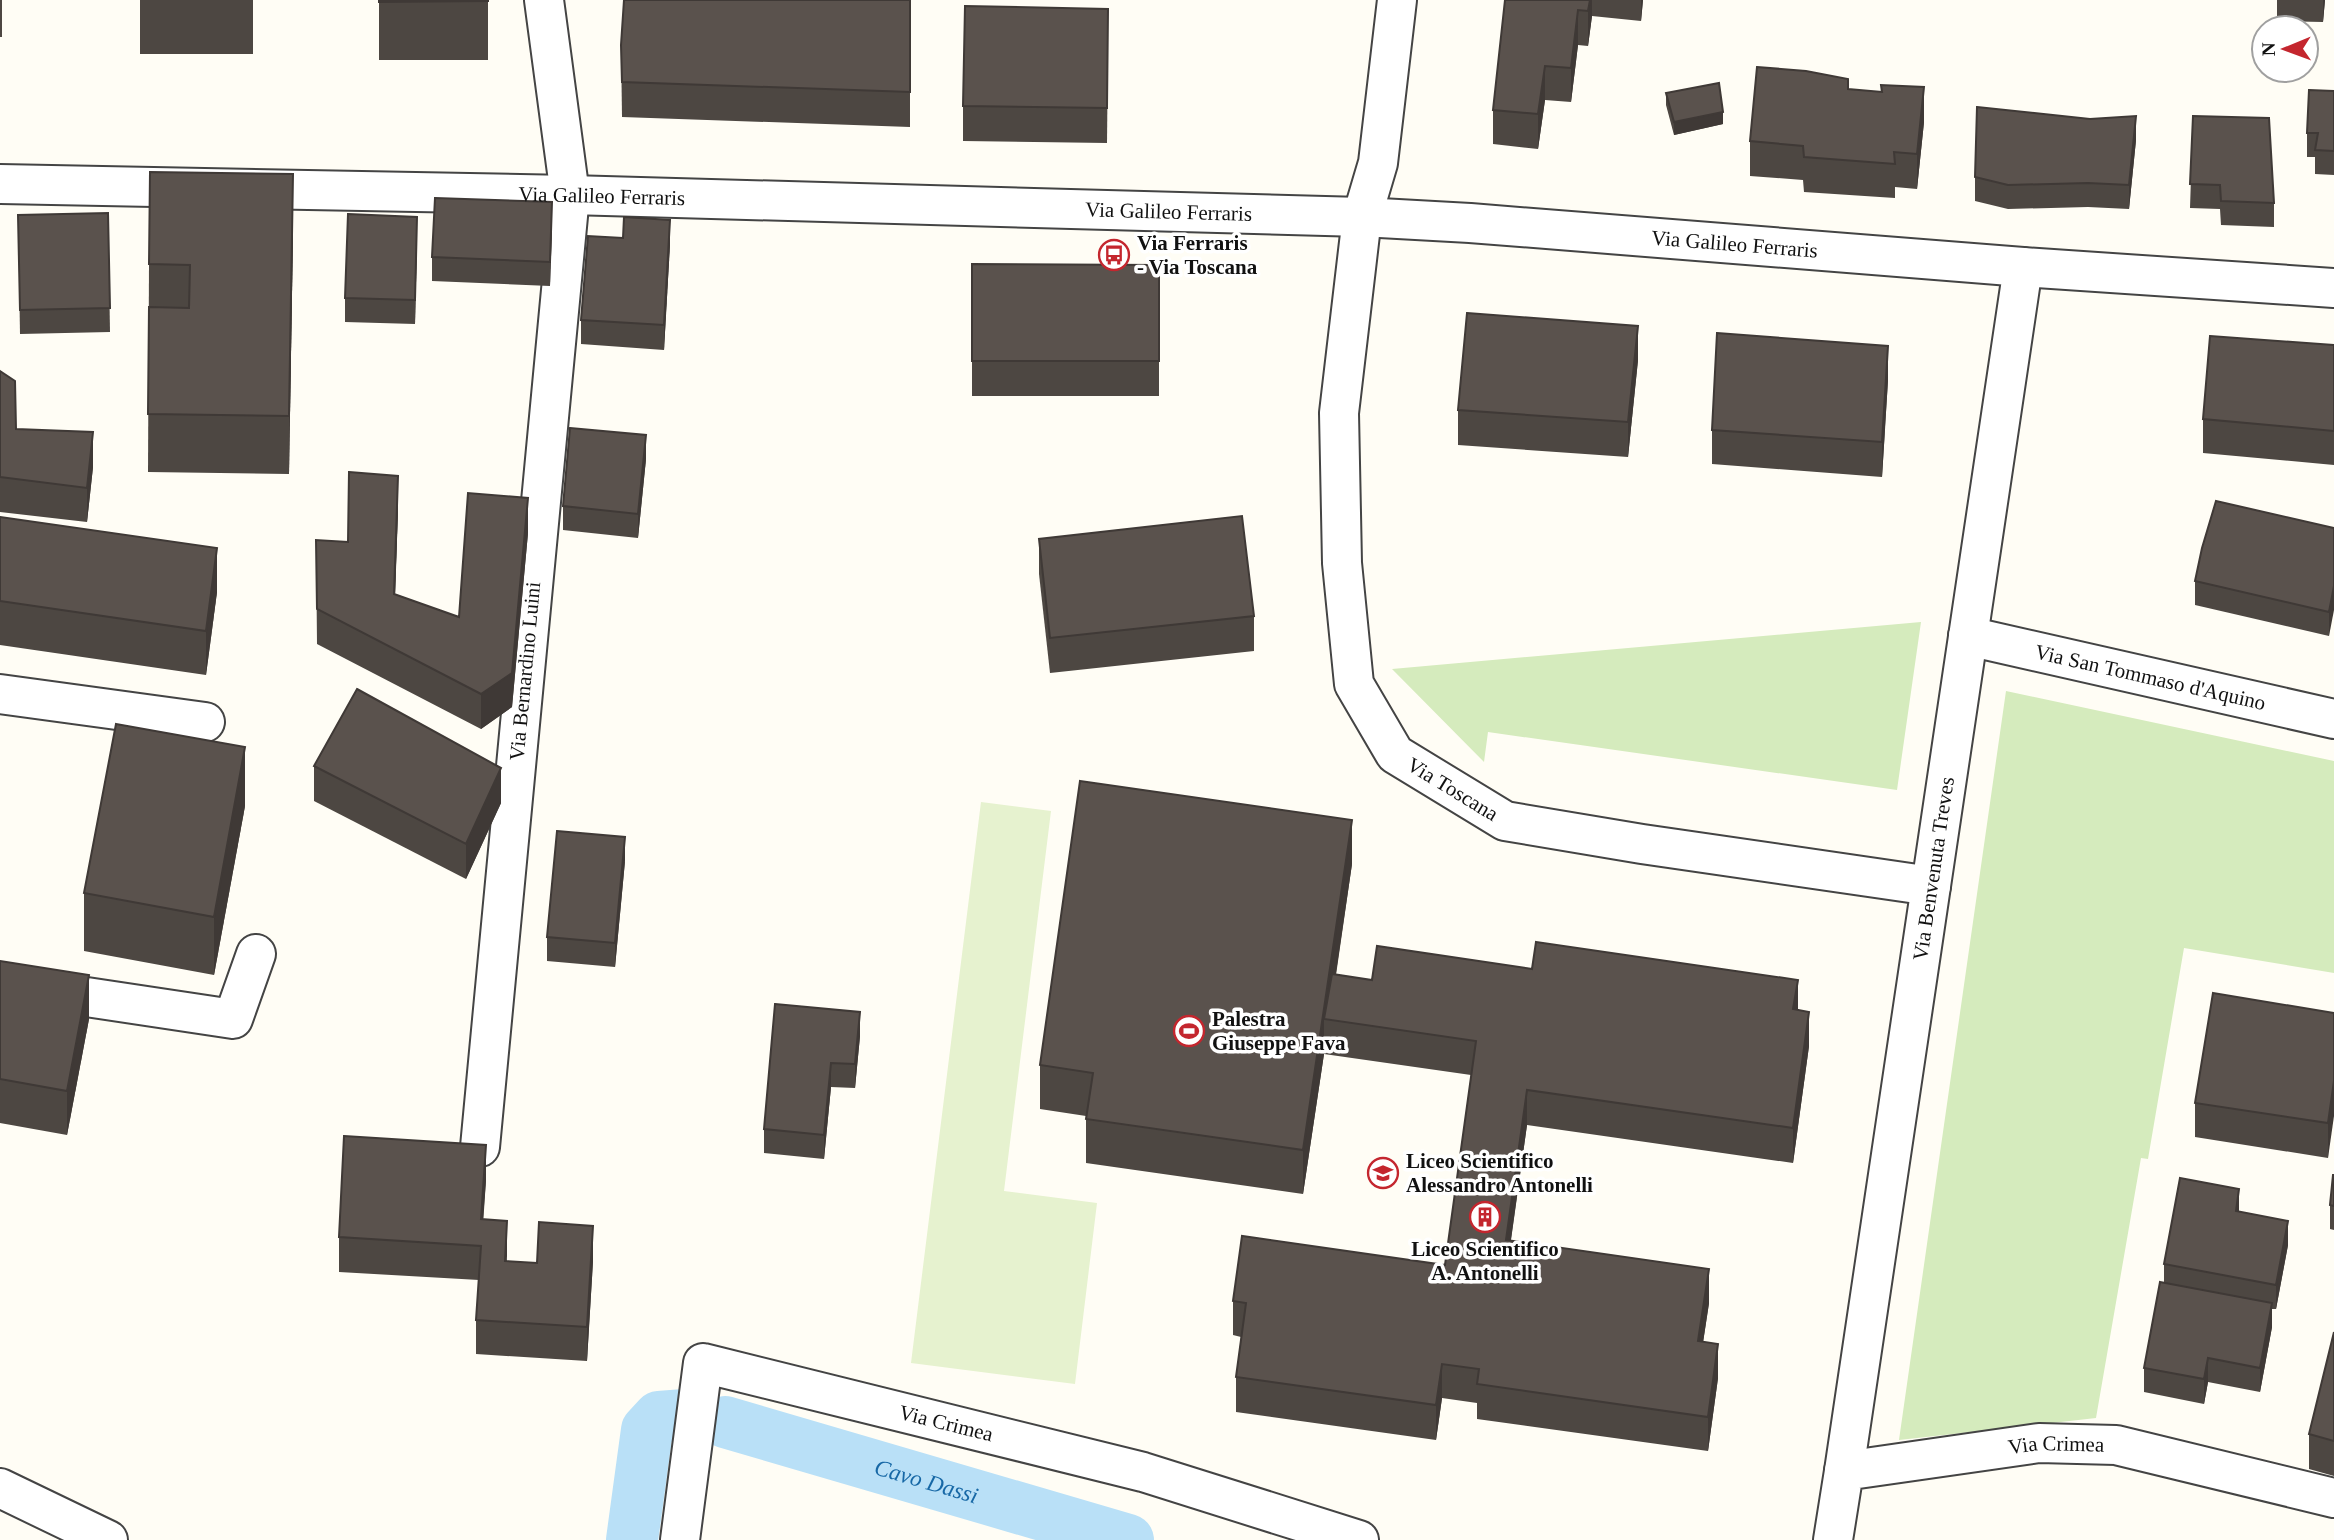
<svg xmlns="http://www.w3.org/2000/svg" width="2334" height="1540" font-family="Georgia,serif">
<rect width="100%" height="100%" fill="#fffdf5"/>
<!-- green -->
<g fill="#d5ebbd">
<polygon points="1921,622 1897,790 1488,732 1484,762 1392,669"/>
<polygon points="2006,691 2334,761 2334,973 2184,948 2148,1159 2141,1158 2096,1418 1899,1440"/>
</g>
<!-- pitch -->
<polygon fill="#e6f2cf" points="981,802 1051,811 1004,1191 1097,1203 1075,1384 911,1363"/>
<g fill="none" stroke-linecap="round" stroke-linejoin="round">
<!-- canal -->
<g stroke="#b9e0f7" stroke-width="52">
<path id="s1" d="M725 1422 1128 1540"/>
<polyline points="632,1540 647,1430 659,1417 685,1415"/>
</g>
<!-- minor casing -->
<g stroke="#444" stroke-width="42">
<g id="minor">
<path id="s2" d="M1397 0 1378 163 1362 217 1339 413 1342 563 1354 684 1395 754 1505 821 1642 844 1931 886"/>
<path id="s3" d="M0 184 570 195 1362 217 1470 223 2023 267 2334 288"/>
<path id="s4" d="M1968 636 2334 719"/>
<polyline points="0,694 205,722"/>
<polyline points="0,984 233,1019 256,954"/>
<path id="s5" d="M480 1147 570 195 544 0"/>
<path id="s6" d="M1844 1471 2023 267"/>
<polyline points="0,1488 108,1540"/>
<path id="s7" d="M680 1540 703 1363 1143 1472 1359 1540"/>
<path id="s8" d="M1833 1540 1844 1471 2039 1443 2116 1445 2334 1498"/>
</g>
</g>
<!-- minor -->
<use href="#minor" stroke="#fff" stroke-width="38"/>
</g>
<!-- wall -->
<g fill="#4d4742">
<rect x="0" y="0" width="2" height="37"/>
<rect x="140" y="0" width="113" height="54"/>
<rect x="379" y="0" width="109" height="60"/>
<polygon points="910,0 910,127 622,117 621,45"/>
<polygon points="1505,0 1643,0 1641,21 1592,16 1588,46 1578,45 1571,102 1545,100 1538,149 1493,144 1493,110"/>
<polygon points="2277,0 2325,0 2323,22 2277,21"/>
<polygon points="1108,43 1107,143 963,141 963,106"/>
<polygon points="1881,85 1924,122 1917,189 1895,187 1895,198 1804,192 1803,180 1750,176 1750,141 1848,89 1881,92"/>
<polygon points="2334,91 2334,175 2315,174 2315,157 2307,157 2307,133"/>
<polygon points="1666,93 1723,124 1674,135 1666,105"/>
<polygon points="2193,116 2274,203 2274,227 2221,225 2220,209 2190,208"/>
<polygon points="2136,140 2129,209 2088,207 2008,209 1975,201 1975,177"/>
<polygon points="108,213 110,332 20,334 18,215"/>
<polygon points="552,226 550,286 432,281 432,257"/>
<polygon points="293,232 289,474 148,472 149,264"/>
<polygon points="417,241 415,324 345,322 345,298"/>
<polygon points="670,244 664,350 581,344 581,320"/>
<polygon points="972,264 1159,265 1159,396 972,396"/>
<polygon points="2334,345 2334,465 2203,453 2203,419"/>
<polygon points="1638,360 1628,457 1458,445 1458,410"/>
<polygon points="0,371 16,429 93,467 87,522 0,512"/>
<polygon points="1888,380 1882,477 1712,464 1712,430"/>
<polygon points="646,459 638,538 563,530 563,506"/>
<polygon points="398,510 395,594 459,617 528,533 512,707 481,729 317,644 316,540 348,542"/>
<polygon points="0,517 217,592 206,675 0,645"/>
<polygon points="2334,528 2329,636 2195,605 2195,581"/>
<polygon points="1039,539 1254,616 1254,651 1050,673 1039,574"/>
<polygon points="314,766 501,803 466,879 314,801"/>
<polygon points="245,806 214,975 84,951 84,893"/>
<polygon points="625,861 615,967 547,961 547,937"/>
<polygon points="1352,864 1336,975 1372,980 1798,1010 1809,1046 1793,1163 1527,1125 1511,1240 1709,1303 1703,1342 1718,1378 1708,1451 1477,1419 1477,1403 1442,1398 1436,1440 1236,1412 1236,1377 1241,1337 1233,1335 1233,1301 1445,1265 1471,1075 1324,1054 1303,1194 1086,1163 1086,1116 1040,1109 1040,1065"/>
<polygon points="0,961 89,1019 67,1135 0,1123"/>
<polygon points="775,1004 860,1036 855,1088 831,1087 824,1159 764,1153 764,1129"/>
<polygon points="2334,1013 2328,1158 2195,1137 2195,1103"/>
<polygon points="2334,1175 2334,1230 2330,1229 2330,1205"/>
<polygon points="486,1180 483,1219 507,1261 537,1263 593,1261 587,1361 476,1354 476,1320 479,1280 339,1272 339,1237"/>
<polygon points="2239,1212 2288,1245 2276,1309 2272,1309 2272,1327 2260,1392 2208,1382 2204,1404 2144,1392 2144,1368 2164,1283 2164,1264"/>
<polygon points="2334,1332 2334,1476 2309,1469 2309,1434"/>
</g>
<!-- shaded-wall -->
<g fill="#3f3936">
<polygon points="1590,0 1592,0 1592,16 1588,46 1588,11"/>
<polygon points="1641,0 1643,0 1641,21"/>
<polygon points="2323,0 2325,0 2323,22"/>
<polygon points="1578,10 1578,45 1571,102 1571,68"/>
<polygon points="1545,66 1545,100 1538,149 1538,114"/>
<polygon points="1924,87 1924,122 1917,189 1917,154"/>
<polygon points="1723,112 1723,124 1674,135 1674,122"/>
<polygon points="2136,116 2136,140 2129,209 2129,185"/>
<polygon points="293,174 293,232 289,474 289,416"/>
<polygon points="552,202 552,226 550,286 550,262"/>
<polygon points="417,217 417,241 415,324 415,300"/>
<polygon points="670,220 670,244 664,350 664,325"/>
<polygon points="1638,326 1638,360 1628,457 1628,422"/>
<polygon points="1888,346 1888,380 1882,477 1882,442"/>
<polygon points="93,432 93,467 87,522 87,488"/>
<polygon points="646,435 646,459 638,538 638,514"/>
<polygon points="398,476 398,510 394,628 394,594"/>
<polygon points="528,498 528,533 512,707 481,729 481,694"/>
<polygon points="217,548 217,592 206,675 206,631"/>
<polygon points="2334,586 2334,610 2329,636 2329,612"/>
<polygon points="245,747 245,806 214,975 214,917"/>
<polygon points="501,768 501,803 466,879 466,844"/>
<polygon points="1352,820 1352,864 1329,1020 1324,1019 1324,1054 1303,1194 1303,1150"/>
<polygon points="625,837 625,861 615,967 615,943"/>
<polygon points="89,975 89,1019 67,1135 67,1091"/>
<polygon points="1798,980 1798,1015 1793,1009"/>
<polygon points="860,1012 860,1036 855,1088 855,1064"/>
<polygon points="1809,1012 1809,1046 1793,1163 1793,1128"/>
<polygon points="831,1063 831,1087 824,1159 824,1135"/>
<polygon points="2334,1081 2334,1116 2328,1158 2328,1123"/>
<polygon points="1527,1090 1527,1125 1506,1274 1506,1240"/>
<polygon points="486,1145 486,1180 481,1254 481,1219"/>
<polygon points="2239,1189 2239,1214 2236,1211"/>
<polygon points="507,1221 507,1256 505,1296 505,1261"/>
<polygon points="2288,1221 2288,1245 2276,1309 2276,1285"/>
<polygon points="593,1226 593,1261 587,1361 587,1327"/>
<polygon points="1709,1269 1709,1303 1698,1376 1698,1341"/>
<polygon points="2272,1303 2272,1327 2260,1392 2260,1368"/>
<polygon points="1718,1344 1718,1378 1708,1451 1708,1417"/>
<polygon points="2208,1358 2208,1382 2204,1404 2204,1379"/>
<polygon points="1442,1364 1442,1398 1436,1440 1436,1405"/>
</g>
<!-- building -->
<g fill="#5a524d" stroke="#3f3936" stroke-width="2">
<polygon points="379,0 488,0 488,1 379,2"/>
<polygon points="624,0 910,0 910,92 622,82 621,45"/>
<polygon points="1505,0 1590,0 1588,11 1578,10 1571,68 1545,66 1538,114 1493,110"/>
<polygon points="965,6 1108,9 1107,108 963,106"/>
<polygon points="1757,67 1806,71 1848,79 1848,89 1882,92 1881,85 1924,87 1917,154 1894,152 1895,164 1804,157 1803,146 1750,141"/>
<polygon points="1719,83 1723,112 1674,122 1666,93"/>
<polygon points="2309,90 2334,91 2334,151 2315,150 2318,133 2307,133"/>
<polygon points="1977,107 2090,119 2136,116 2129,185 2088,183 2008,185 1975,177"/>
<polygon points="2193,116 2269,118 2274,203 2221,201 2220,185 2190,184"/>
<polygon points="150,172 293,174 289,416 148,414 149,307 189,308 190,265 149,264"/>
<polygon points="435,198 552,202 550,262 432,257"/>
<polygon points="108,213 110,308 20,310 18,215"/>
<polygon points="348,214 417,217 415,300 345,298"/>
<polygon points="624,217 670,220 664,325 581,320 588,236 623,238"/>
<polygon points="972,264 1159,265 1159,361 972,361"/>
<polygon points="1467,313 1638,326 1628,422 1458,410"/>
<polygon points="1717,333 1888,346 1882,442 1712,430"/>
<polygon points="2210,336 2334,345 2334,431 2203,419"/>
<polygon points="0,371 15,381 16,429 93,432 87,488 0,477"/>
<polygon points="570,428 646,435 638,514 563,506"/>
<polygon points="349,472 398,476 394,594 459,617 468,493 528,498 512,673 481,694 317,609 316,540 348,542"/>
<polygon points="2216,501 2334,528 2334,586 2329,612 2195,581 2202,548"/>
<polygon points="1242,516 1254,616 1050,638 1039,539"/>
<polygon points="0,517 217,548 206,631 0,601"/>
<polygon points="357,689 501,768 466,844 314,766"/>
<polygon points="116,724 245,747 214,917 84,893"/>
<polygon points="1080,781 1352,820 1303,1150 1086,1119 1093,1073 1040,1065"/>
<polygon points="557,831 625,837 615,943 547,937"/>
<polygon points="1536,942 1798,980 1793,1009 1809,1012 1793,1128 1527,1090 1506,1240 1709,1269 1698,1341 1718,1344 1708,1417 1477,1384 1479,1369 1442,1364 1436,1405 1236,1377 1246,1303 1233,1301 1242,1236 1445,1265 1476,1041 1324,1019 1332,974 1372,980 1377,946 1532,969"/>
<polygon points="0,961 89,975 67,1091 0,1079"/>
<polygon points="2213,993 2334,1013 2334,1081 2328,1123 2195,1103"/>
<polygon points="775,1004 860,1012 855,1064 831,1063 824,1135 764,1129"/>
<polygon points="344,1136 486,1145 481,1219 507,1221 505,1261 537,1263 539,1222 593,1226 587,1327 476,1320 481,1246 339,1237"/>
<polygon points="2333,1175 2334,1175 2334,1206 2330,1205"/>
<polygon points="2180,1178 2239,1189 2236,1211 2288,1221 2276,1285 2164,1264"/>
<polygon points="2160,1282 2272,1303 2260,1368 2208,1358 2204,1379 2144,1368"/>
<polygon points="2334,1332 2334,1441 2309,1434"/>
</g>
<!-- icons -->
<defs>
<g id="bus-ring" transform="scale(1.575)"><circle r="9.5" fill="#fff" stroke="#c4262e" stroke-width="1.5"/><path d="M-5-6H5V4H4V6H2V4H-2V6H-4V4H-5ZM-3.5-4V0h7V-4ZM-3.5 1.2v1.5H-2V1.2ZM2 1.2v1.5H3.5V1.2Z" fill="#c4262e"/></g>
<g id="stadium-ring" transform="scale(1.575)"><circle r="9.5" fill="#fff" stroke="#c4262e" stroke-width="1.5"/><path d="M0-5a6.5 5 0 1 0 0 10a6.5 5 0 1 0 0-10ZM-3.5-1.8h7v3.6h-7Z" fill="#c4262e"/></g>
<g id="school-ring" transform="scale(1.575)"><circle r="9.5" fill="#fff" stroke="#c4262e" stroke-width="1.5"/><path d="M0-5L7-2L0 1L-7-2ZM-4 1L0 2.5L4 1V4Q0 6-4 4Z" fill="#c4262e"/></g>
<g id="building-ring" transform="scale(1.575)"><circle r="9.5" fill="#fff" stroke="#c4262e" stroke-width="1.5"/><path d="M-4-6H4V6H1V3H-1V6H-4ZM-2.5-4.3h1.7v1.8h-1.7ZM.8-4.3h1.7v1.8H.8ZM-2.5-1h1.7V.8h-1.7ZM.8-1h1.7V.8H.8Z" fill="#c4262e"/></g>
</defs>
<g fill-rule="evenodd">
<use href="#bus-ring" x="1114" y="255"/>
<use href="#stadium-ring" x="1189" y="1031"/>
<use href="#school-ring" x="1383" y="1173"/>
<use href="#building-ring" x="1485" y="1217"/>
</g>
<g text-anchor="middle" stroke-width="7" stroke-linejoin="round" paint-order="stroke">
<!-- street labels -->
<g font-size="21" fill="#111" stroke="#fff">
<text dy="7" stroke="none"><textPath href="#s3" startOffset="602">Via Galileo Ferraris</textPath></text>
<text dy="7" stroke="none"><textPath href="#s3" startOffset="1169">Via Galileo Ferraris</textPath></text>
<text dy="7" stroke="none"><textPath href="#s3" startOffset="1736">Via Galileo Ferraris</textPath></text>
<text dy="7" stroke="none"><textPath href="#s5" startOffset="478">Via Bernardino Luini</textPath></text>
<text dy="7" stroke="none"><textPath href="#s4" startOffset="187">Via San Tommaso d'Aquino</textPath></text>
<text dy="7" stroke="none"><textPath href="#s2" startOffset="838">Via Toscana</textPath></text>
<text dy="7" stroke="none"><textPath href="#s6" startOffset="609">Via Benvenuta Treves</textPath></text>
<text dy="7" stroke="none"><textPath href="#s7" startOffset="429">Via Crimea</textPath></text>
<text dy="7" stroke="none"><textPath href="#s8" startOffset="284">Via Crimea</textPath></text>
</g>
<!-- poi labels -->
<g font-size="21" font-weight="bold" fill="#111" stroke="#fff" text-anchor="start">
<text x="1137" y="250">Via Ferraris<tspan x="1137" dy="24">- Via Toscana</tspan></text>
<text x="1212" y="1026">Palestra<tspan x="1212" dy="24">Giuseppe Fava</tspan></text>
<text x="1406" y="1168">Liceo Scientifico<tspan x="1406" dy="24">Alessandro Antonelli</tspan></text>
<text x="1485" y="1256" text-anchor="middle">Liceo Scientifico<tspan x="1485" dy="24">A. Antonelli</tspan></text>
</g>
<!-- water labels -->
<g font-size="23" font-style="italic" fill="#1768a6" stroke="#fff">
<text dy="8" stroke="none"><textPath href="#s1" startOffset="210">Cavo Dassi</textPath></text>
</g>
</g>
<!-- north arrow -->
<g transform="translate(2285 49) rotate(269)"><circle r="33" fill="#ffffff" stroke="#a0a0a0" stroke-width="2"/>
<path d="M0-5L12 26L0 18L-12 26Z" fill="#c4262e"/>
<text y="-10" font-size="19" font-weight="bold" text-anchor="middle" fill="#111111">N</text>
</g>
</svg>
